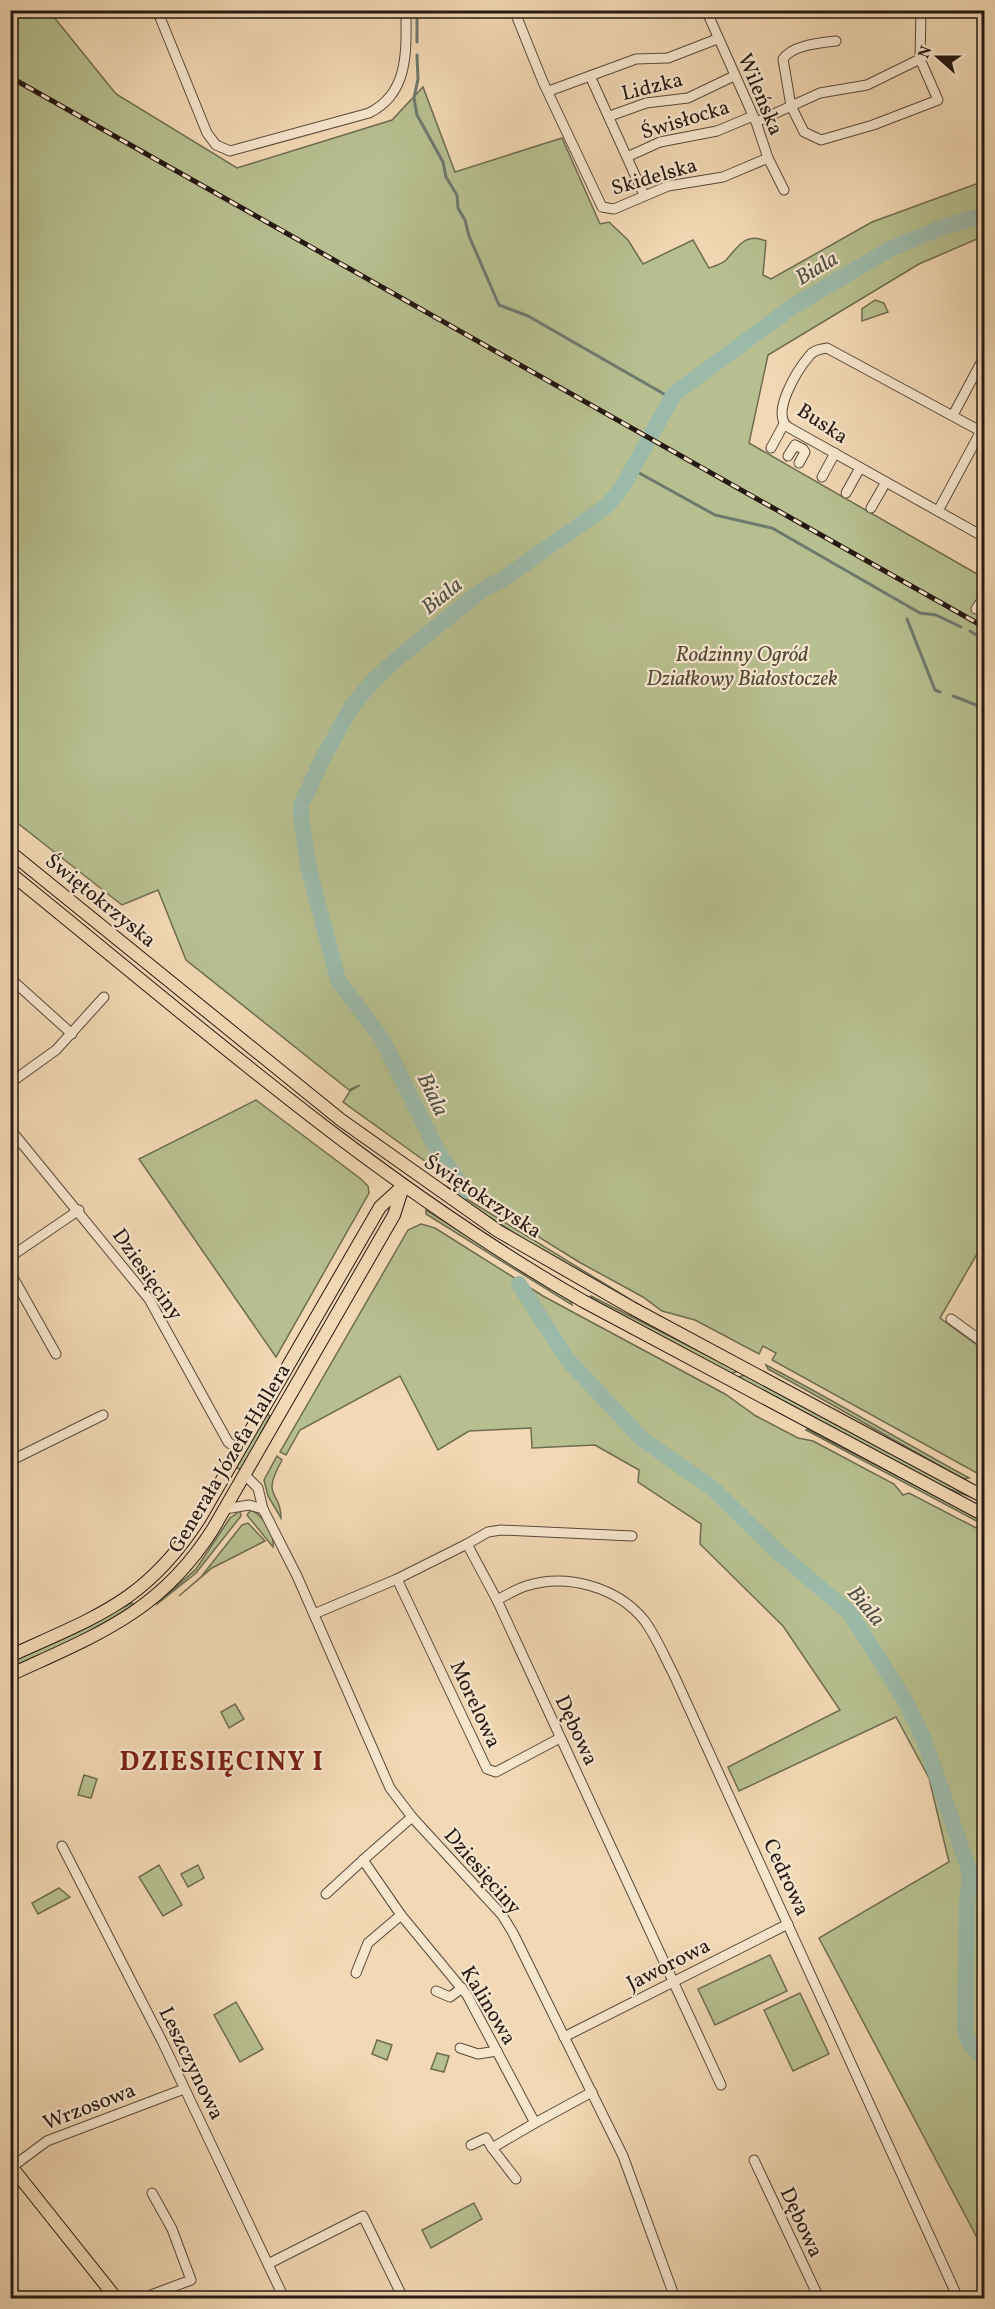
<svg xmlns="http://www.w3.org/2000/svg" width="995" height="2309" font-family="Vollkorn,serif">
<rect width="100%" height="100%" fill="#f2d8b4"/>
<filter id="stains"><feTurbulence type="fractalNoise" baseFrequency=".00333" numOctaves="4"/><feColorMatrix values="0 0 0 0 .2 0 0 0 0 .09 0 0 0 0 .02 0 0 0 .5 -.17"/></filter>
<radialGradient id="worn" r=".72"><stop offset=".6" stop-color="#630" stop-opacity="0"/><stop offset="1" stop-color="#630" stop-opacity=".3"/></radialGradient>
<!-- green -->
<g fill="#b7bf90" stroke="#6e6c51" stroke-width="1.5">
<path d="M11 11H49L116 94 237 168 392 120 423 87 455 172 562 138 600 224 609 222 628 240 643 264 693 240 709 268C715 266 722 264 726 260 738 247 745 232 766 241L763 275 771 279 872 222 984 181V236L919 264 768 355 749 443 984 578V1242L940 1318 984 1350V1477L772 1360 776 1353 763 1346 759 1354 695 1320 662 1311 643 1297 579 1262 479 1200 343 1102 350 1091 360 1085 349 1090 186 960 158 890 122 905 11 818Z"/>
<polygon points="875,300 884,303 888,312 862,321 862,309"/>
<polygon points="256,1100 361,1179 368,1186 369,1193 276,1357 139,1159"/>
<polygon points="444,1185 649,1311 569,1268 441,1186"/>
<polygon points="426,1210 571,1301 572,1305 426,1214"/>
<polygon points="421,1224 435,1228 543,1296 725,1394 756,1416 798,1438 813,1441 894,1484 903,1495 909,1493 984,1532 984,2251 819,1938 949,1862 929,1778 896,1717 739,1791 728,1767 840,1710 783,1626 700,1544 701,1524 638,1482 639,1470 595,1445 532,1448 531,1428 469,1431 438,1450 400,1376 300,1430 286,1455 280,1452 408,1230"/>
<polygon points="591,1296 738,1371 731,1374 590,1299"/>
<path d="M766 1365C835 1401 901 1441 969 1478L964 1479C898 1443 834 1405 768 1369Z"/>
<polygon points="745,1375 979,1500 941,1486 738,1377"/>
<polygon points="267,1414 270,1416 242,1469 235,1468"/>
<polygon points="807,1429 984,1521 984,1525 806,1430"/>
<path d="M277 1456 282 1460C260 1500 281 1489 281 1518L268 1496 264 1480Z"/>
<path d="M251 1510C263 1516 275 1533 273 1547L247 1515Z"/>
<polygon points="240,1511 241,1516 196,1573 156,1605 196,1569 230,1518"/>
<polygon points="248,1523 265,1541 212,1568 179,1596 201,1577 242,1525"/>
<polygon points="132,1603 135,1607 102,1627 11,1668 10,1662"/>
<polygon points="235,1704 244,1719 229,1728 221,1712"/>
<polygon points="84,1775 97,1779 91,1798 78,1795"/>
<polygon points="159,1865 182,1905 163,1916 139,1877"/>
<polygon points="198,1865 204,1878 188,1887 181,1874"/>
<polygon points="59,1888 70,1897 38,1914 32,1903"/>
<polygon points="770,1955 787,1991 715,2025 698,1989"/>
<polygon points="800,1993 829,2054 793,2071 764,2010"/>
<polygon points="236,2002 263,2049 240,2062 214,2015"/>
<polygon points="377,2040 392,2045 387,2060 372,2054"/>
<polygon points="437,2053 449,2056 444,2072 431,2069"/>
<polygon points="474,2203 482,2219 431,2248 422,2230"/>
</g>
<g fill="none" stroke-linecap="round" stroke-linejoin="round">
<!-- stream -->
<g stroke="#6d796d" stroke-width="3">
<polyline points="417,42 417,17"/>
<polyline points="417,55 418,79 414,98 417,115 443,162 446,177 457,195 458,208 465,220 469,236 499,305 528,316 671,398"/>
<polyline points="632,469 715,515 772,528 920,613 936,615 961,627"/>
<polyline points="907,619 935,690 940,692"/>
<polyline points="970,631 984,640"/>
<polyline points="953,696 984,708"/>
</g>
<!-- river -->
<g stroke="#9cbaa9" stroke-width="16">
<polyline points="465,1191 438,1152 382,1039 338,980 309,870 301,817 301,805 323,758 352,706 373,681 398,658 481,591 503,579 608,505 624,484 674,394 792,307 890,249 946,226 984,215"/>
<polyline points="519,1284 568,1360 643,1440 710,1486 778,1552 850,1613 906,1702 924,1740 968,1867 970,1876 967,1903 965,2032 969,2042 984,2059"/>
</g>
<!-- minor casing -->
<g stroke="#59483a" stroke-width="11">
<g id="minor">
<path d="M157 10 207 133 216 145 230 151 369 113C410 93 406 49 406 10"/>
<polyline points="514,10 543,82 602,207 614,209 668,186 723,177 768,158"/>
<polyline points="706,10 756,122 768,158 784,190"/>
<path d="M836 41C820 43 792 45 783 59L791 106 804 132 821 140 873 125 938 100 920 59 921 10"/>
<polyline points="590,76 644,195"/>
<polyline points="549,91 636,59 668,58 717,39"/>
<polyline points="610,116 646,103 688,98 734,76"/>
<polyline points="756,122 820,93 867,85 920,59"/>
<polyline points="627,157 660,142 717,131 753,116"/>
<polyline points="953,415 984,357"/>
<path d="M984 433 827 348C821 349 814 350 810 355 798 369 770 413 788 427L984 537"/>
<polyline points="771,448 784,424"/>
<polyline points="788,456 795,445 803,449 805,452 799,463"/>
<polyline points="822,477 835,453"/>
<polyline points="846,493 860,468"/>
<polyline points="871,508 886,482"/>
<polyline points="938,511 981,431"/>
<polyline points="976,609 984,597"/>
<polyline points="10,978 72,1034"/>
<polyline points="10,1083 56,1050 104,997"/>
<polyline points="10,1129 149,1299 228,1442 239,1450"/>
<polyline points="10,1257 79,1210"/>
<polyline points="10,1272 56,1354"/>
<polyline points="951,1319 984,1343"/>
<polyline points="10,1461 103,1415"/>
<polyline points="245,1475 258,1488 263,1509 297,1576 390,1788 412,1817 502,1915 513,1933 623,2156 675,2298"/>
<polyline points="225,1509 249,1505 263,1509"/>
<polyline points="632,1536 501,1530 488,1532 467,1544 497,1600 721,2085"/>
<polyline points="397,1579 487,1769 496,1772 560,1738"/>
<path d="M497 1600C507 1595 516 1589 526 1586 567 1573 617 1587 644 1620 656 1636 664 1656 673 1673L958 2298"/>
<polyline points="314,1614 397,1579 467,1544"/>
<polyline points="412,1817 363,1860 401,1915 467,1995 535,2123 592,2092"/>
<polyline points="62,1846 163,2043 284,2298"/>
<polyline points="326,1894 363,1860"/>
<polyline points="356,1973 368,1943 401,1915"/>
<polyline points="436,1991 450,1997 462,1988"/>
<polyline points="564,2037 788,1924"/>
<polyline points="460,2048 478,2054 497,2051"/>
<polyline points="471,2145 486,2138 492,2148"/>
<polyline points="754,2160 819,2298"/>
<polyline points="12,2167 47,2141 184,2089"/>
<polyline points="516,2179 492,2148 535,2123"/>
<polyline points="268,2264 363,2216 403,2298"/>
<polyline points="143,2298 191,2280 172,2229 152,2193"/>
</g>
</g>
<!-- major casing -->
<g stroke="#261812" stroke-width="14">
<g id="major">
<polyline points="10,852 341,1120 498,1231 632,1308 984,1497"/>
<path d="M10 873C197 1024 374 1181 583 1301L984 1515"/>
<path d="M10 1656C97 1616 146 1602 200 1518L380 1207 403 1186"/>
<path d="M10 1675C96 1635 160 1613 213 1529L394 1215 403 1187"/>
<polyline points="10,2165 116,2298"/>
</g>
</g>
<!-- minor -->
<use href="#minor" stroke="#f7e6ce" stroke-width="9"/>
<!-- major -->
<use href="#major" stroke="#f2d8b4" stroke-width="12"/>
<!-- rail casing -->
<g stroke="#261812" stroke-width="5">
<polyline id="rail" points="10,77 984,627"/>
</g>
<!-- rail -->
<use href="#rail" stroke="#f7e6ce" stroke-width="3" stroke-dasharray="9" stroke-linecap="butt"/>
</g>
<g text-anchor="middle" stroke-width="4.5" stroke-linejoin="round" paint-order="stroke">
<!-- street labels -->
<g font-size="21" fill="#261812" stroke="#f7e6ce">
<text transform="translate(652 86) rotate(-14)" y="7">Lidzka</text>
<text transform="translate(761 94) rotate(67)" y="7">Wileńska</text>
<text transform="translate(685 119) rotate(-17)" y="7">Świsłocka</text>
<text transform="translate(654 176) rotate(-16)" y="7">Skidelska</text>
<text transform="translate(823 423) rotate(33)" y="7">Buska</text>
<text transform="translate(101 900) rotate(39)" y="7">Świętokrzyska</text>
<text transform="translate(483 1196) rotate(33)" y="7">Świętokrzyska</text>
<text transform="translate(148 1274) rotate(55)" y="7">Dziesięciny</text>
<text transform="translate(229 1458) rotate(-59)" y="7">Generała Józefa Hallera</text>
<text transform="translate(476 1704) rotate(65)" y="7">Morelowa</text>
<text transform="translate(577 1730) rotate(65)" y="7">Dębowa</text>
<text transform="translate(483 1871) rotate(49)" y="7">Dziesięciny</text>
<text transform="translate(787 1877) rotate(65)" y="7">Cedrowa</text>
<text transform="translate(668 1964) rotate(-27)" y="7">Jaworowa</text>
<text transform="translate(489 2005) rotate(59)" y="7">Kalinowa</text>
<text transform="translate(192 2063) rotate(64)" y="7">Leszczynowa</text>
<text transform="translate(89 2106) rotate(-21)" y="7">Wrzosowa</text>
<text transform="translate(802 2222) rotate(65)" y="7">Dębowa</text>
</g>
<!-- park labels -->
<g font-size="21" font-style="italic" fill="#524a38" stroke="#f7e6ce">
<text x="742" y="661">Rodzinny Ogród<tspan x="742" dy="24">Działkowy Białostoczek</tspan></text>
</g>
<!-- water labels -->
<g font-size="22" font-style="italic" fill="#4f5147" stroke="#f7e6ce">
<text transform="translate(816 267) rotate(-31)" y="8">Biala</text>
<text transform="translate(441 595) rotate(-39)" y="8">Biala</text>
<text transform="translate(434 1094) rotate(64)" y="8">Biala</text>
<text transform="translate(867 1605) rotate(50)" y="8">Biala</text>
</g>
<!-- district labels -->
<g font-size="27" font-weight="bold" letter-spacing="1.5" fill="#7a1f14" stroke="#f7e6ce">
<text x="222" y="1770">DZIESIĘCINY I</text>
</g>
</g>
<!-- margin -->
<rect width="995" height="2309" fill="none" stroke="#f2d8b4" stroke-width="36"/>
<rect x="12" y="12" width="971" height="2285" fill="none" stroke="#261812" stroke-width="3"/>
<rect x="18" y="18" width="959" height="2273" fill="none" stroke="#261812" stroke-width="1.5"/>
<!-- north arrow -->
<g transform="translate(938 57) rotate(291)" stroke="#f7e6ce" stroke-width="4.5" paint-order="stroke">
<path d="M0-4.5L10 22L0 15L-10 22Z" fill="#261812"/>
<text y="-9" font-size="16" font-weight="bold" text-anchor="middle" fill="#261812">N</text>
</g>
<rect width="100%" height="100%" filter="url(#stains)"/>
<rect width="100%" height="100%" fill="url(#worn)"/>
</svg>
